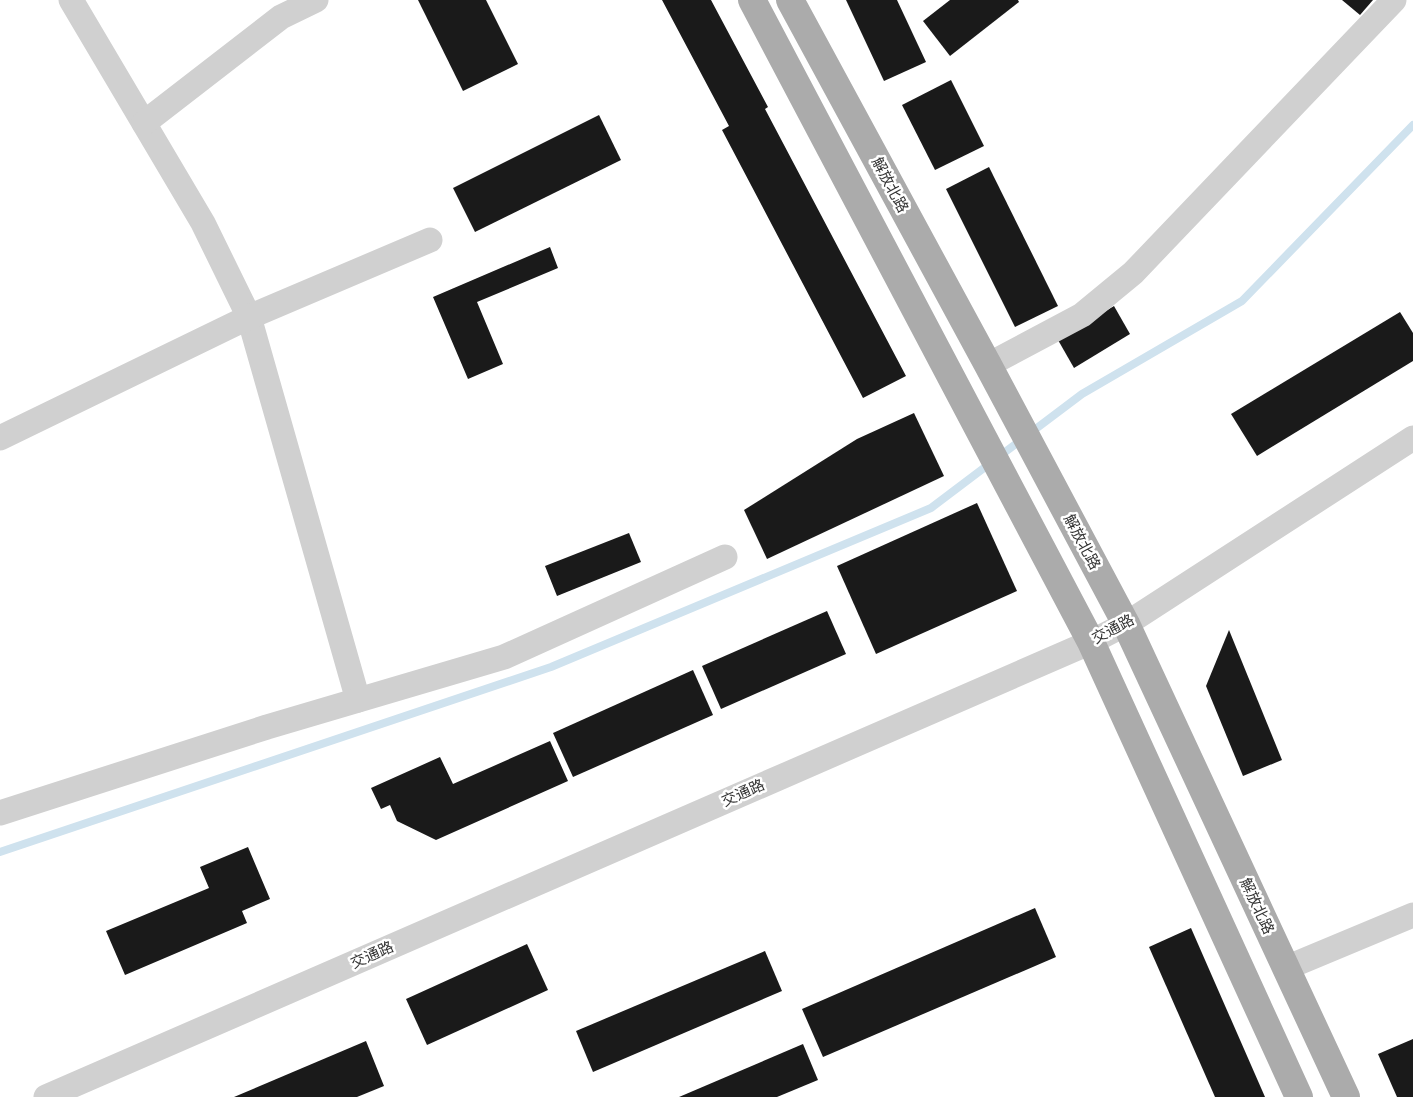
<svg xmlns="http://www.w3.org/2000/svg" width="1413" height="1097" font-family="'Noto Sans','Noto Sans SC',sans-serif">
<rect width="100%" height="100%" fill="#fff"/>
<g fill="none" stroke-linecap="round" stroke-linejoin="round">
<!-- stream -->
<polyline stroke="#cfe2ee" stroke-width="8" points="0,852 551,667 931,508 1082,394 1242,301 1413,125"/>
</g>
<!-- building -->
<g fill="#1a1a1a">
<polygon points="418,0 486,0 518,64 463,91"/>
<polygon points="662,0 711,0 768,107 765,109 906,376 863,398 722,130 729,126"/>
<polygon points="846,0 897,0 926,62 884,81"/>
<polygon points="950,0 1018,0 1019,2 950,56 923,21"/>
<polygon points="1342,0 1373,0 1360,15"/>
<polygon points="951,80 984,146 935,170 902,105"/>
<polygon points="599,115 621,160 475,232 453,188"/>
<polygon points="989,167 1058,306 1015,327 946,189"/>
<polygon points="550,247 558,268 477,302 503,364 468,379 433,297"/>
<polygon points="1114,306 1130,334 1074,368 1058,340"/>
<polygon points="1400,312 1413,333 1413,361 1257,456 1231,414"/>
<polygon points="914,413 944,476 767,559 744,510 857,439"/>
<polygon points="977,503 1017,591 876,654 837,566"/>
<polygon points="629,533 641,562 557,596 545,566"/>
<polygon points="827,611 846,654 721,709 702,666"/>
<polygon points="1229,630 1282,760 1243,776 1206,686"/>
<polygon points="693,670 713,715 573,777 553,733"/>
<polygon points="550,741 568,781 436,840 397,821 390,805 381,809 371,788 440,757 453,784"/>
<polygon points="248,847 270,899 242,911 247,923 125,975 106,931 209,888 200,867"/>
<polygon points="1035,908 1056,957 823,1057 802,1009"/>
<polygon points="1191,928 1265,1097 1215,1097 1149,947"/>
<polygon points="527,944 548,990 427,1045 406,999"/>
<polygon points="765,951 782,991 593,1072 576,1031"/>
<polygon points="1413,1039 1413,1097 1397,1097 1378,1054"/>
<polygon points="366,1041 384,1086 357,1097 234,1097"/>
<polygon points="803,1044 818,1080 777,1097 679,1097"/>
</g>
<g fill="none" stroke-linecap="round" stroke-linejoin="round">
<!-- minor -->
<g stroke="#d0d0d0" stroke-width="25">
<polyline points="71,0 203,223 249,317 358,700"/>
<polyline points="144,123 281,17 316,0"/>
<polyline points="988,365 1082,315 1133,273 1394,0"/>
<polyline points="0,438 249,317 430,240"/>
<polyline points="0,813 267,727 504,657 725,557"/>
<polyline points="1286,968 1413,915"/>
<polyline points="46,1097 1091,642 1126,624 1413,438"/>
</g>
<!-- major -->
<g stroke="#ababab" stroke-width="28">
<polyline points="752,0 1091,642 1299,1097"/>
<polyline points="790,0 988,365 1126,624 1346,1097"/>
</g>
</g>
<g text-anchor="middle" stroke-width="5" stroke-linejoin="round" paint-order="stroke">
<!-- street labels -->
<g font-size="15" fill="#333" stroke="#fff">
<text transform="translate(890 185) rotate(62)" y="5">解放北路</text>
<text transform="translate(1082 542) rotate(62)" y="5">解放北路</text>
<text transform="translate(1113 629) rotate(-28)" y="5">交通路</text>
<text transform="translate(743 793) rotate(-24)" y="5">交通路</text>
<text transform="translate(1257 906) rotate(65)" y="5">解放北路</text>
<text transform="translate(372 955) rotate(-24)" y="5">交通路</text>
</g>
</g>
</svg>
